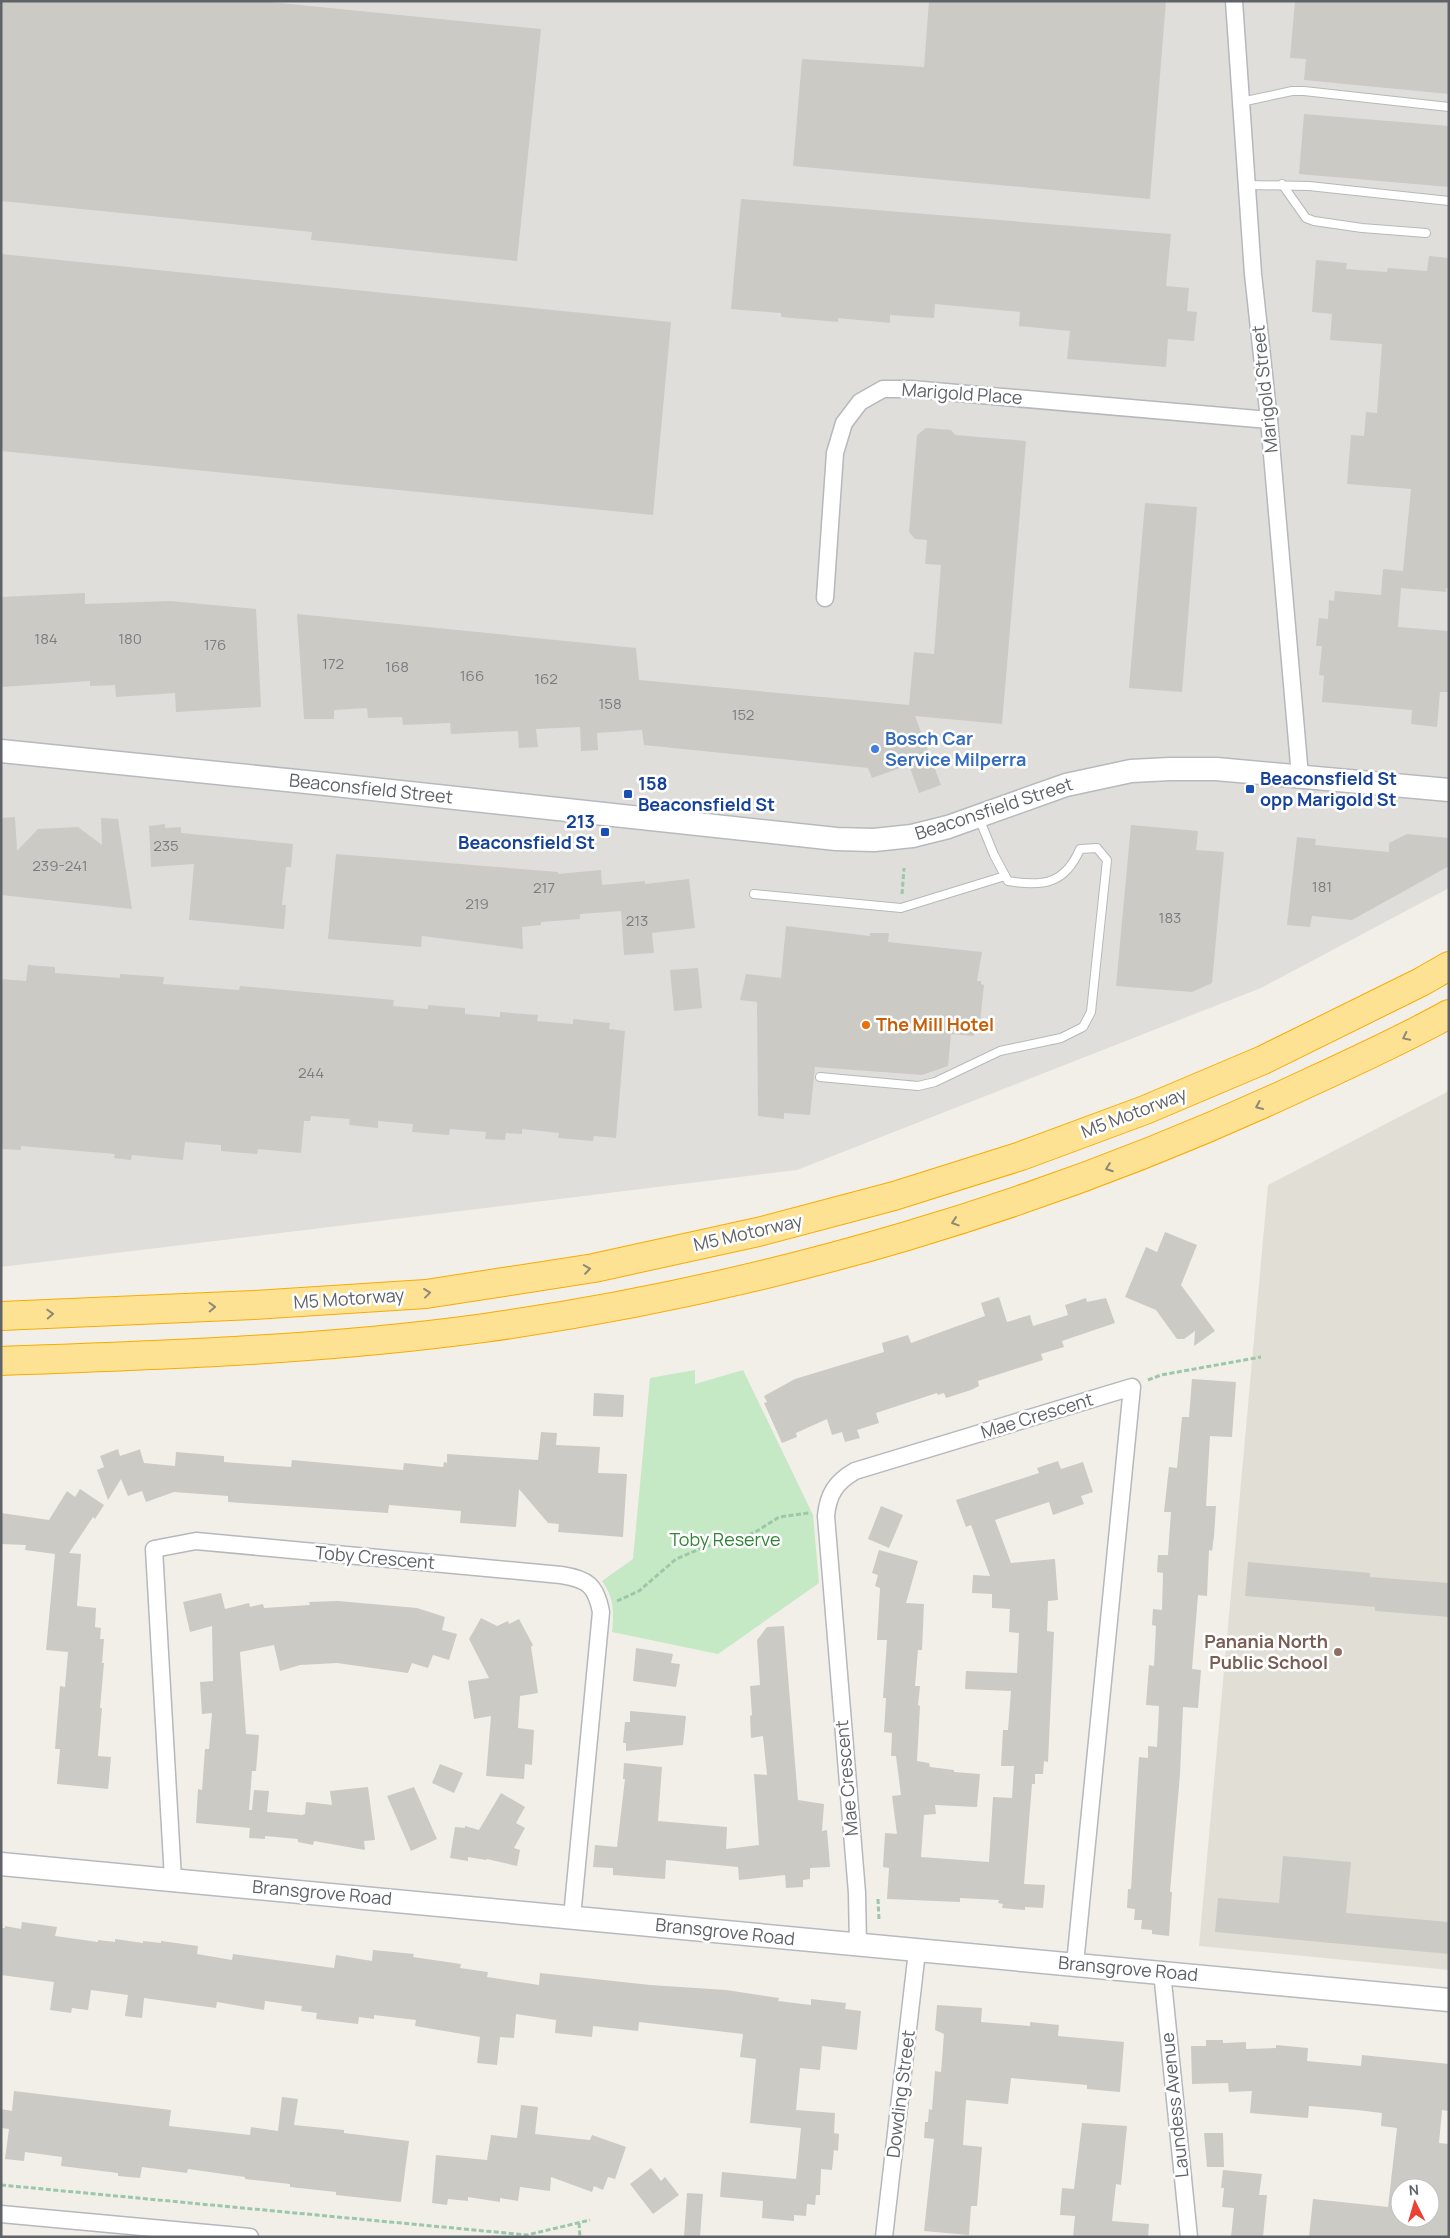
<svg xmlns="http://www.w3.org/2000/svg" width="1450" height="2238" font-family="Manrope,sans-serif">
<rect width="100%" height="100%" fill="#f1efe8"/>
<!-- industrial -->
<polygon fill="#e0deda" points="1,1 1449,1 1449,888 1261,988 797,1170 1,1267"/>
<!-- education -->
<polygon fill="#e1ded6" points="1449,1091 1449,1970 1199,1946 1268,1185"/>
<!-- green -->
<path fill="#c5e8c5" d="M695 1370V1384L743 1370 813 1515 819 1583 718 1654 612 1632C614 1612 614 1597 602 1581L633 1559 650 1378Z"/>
<!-- building -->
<g fill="#cccac5" fill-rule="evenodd">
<polygon points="1,1 260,1 541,29 517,261 311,240 312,232 1,201"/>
<polygon points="929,1 1166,1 1150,199 793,166 802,59 924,67"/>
<polygon points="1295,1 1449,1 1449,94 1304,80 1306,59 1290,58"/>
<polygon points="1304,114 1449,126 1449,187 1299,174"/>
<polygon points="741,199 1171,234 1166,286 1189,288 1187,311 1197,312 1194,341 1168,339 1166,367 1067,359 1070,331 1019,326 1020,312 935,304 934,318 890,315 890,323 838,318 838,322 781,317 781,313 731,309"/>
<polygon points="1,254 671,322 653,515 1,451"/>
<polygon points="1429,256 1449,258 1449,589 1446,588 1446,592 1401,588 1398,627 1449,631 1449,692 1440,692 1437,727 1411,724 1412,710 1322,702 1324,676 1319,675 1322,646 1316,646 1319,618 1328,619 1329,600 1334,601 1335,591 1381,595 1383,569 1403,571 1411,489 1347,484 1351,435 1364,436 1366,412 1377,413 1382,344 1330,340 1332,314 1312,312 1316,260 1347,263 1346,269 1387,272 1388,268 1427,271"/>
<polygon points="926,428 951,430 955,435 1026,441 1002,724 915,716 941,785 919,793 909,765 872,778 868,768 644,745 642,730 597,733 598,750 581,751 580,727 536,729 538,747 519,748 518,731 451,734 450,723 403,725 402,717 368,718 367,708 334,710 334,719 304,719 297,614 636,648 639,680 909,705 914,652 934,654 941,565 925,564 927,540 915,539 909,532 917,435"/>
<polygon points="1145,503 1197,507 1182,692 1129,688"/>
<polygon points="85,593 85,604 170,601 256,609 261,707 176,712 175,693 116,697 115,685 90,686 90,681 1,687 1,597"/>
<polygon points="15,817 17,851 38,829 78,827 102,845 101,818 118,819 132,909 1,895 1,818"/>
<polygon points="165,824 165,828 181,827 181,833 293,844 291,867 286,867 282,905 286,905 284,929 189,920 194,864 151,867 149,826"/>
<polygon points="1131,825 1198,831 1196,850 1224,852 1212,983 1192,992 1116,986"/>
<polygon points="1407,834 1449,838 1449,866 1352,920 1312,916 1310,927 1287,925 1297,837 1316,839 1315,845 1389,852 1389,843"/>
<polygon points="336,854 558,872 558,874 601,870 602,885 645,881 645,884 689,879 695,928 652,933 654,953 624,955 621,911 580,914 580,919 541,922 541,925 522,927 523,949 422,936 421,947 328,939"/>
<polygon points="786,926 870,936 870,933 889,933 888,942 982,952 977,981 981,981 981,984 984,985 980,1022 975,1022 974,1036 951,1034 948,1066 922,1075 815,1067 810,1115 784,1113 784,1119 758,1116 757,1002 740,1000 746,974 781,978"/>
<polygon points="28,965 55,967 55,973 120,978 120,974 164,977 163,984 239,990 240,986 394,1000 393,1006 428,1009 428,1005 465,1008 465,1014 500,1017 500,1012 538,1015 537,1021 573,1024 573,1019 610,1023 609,1029 625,1031 616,1138 594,1136 593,1141 558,1138 559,1133 522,1129 522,1134 506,1133 505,1140 485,1139 486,1132 450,1129 449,1135 412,1132 413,1124 378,1121 378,1128 349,1125 350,1119 311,1116 310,1121 304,1121 301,1153 258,1149 257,1154 221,1151 221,1145 185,1142 183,1160 132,1155 131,1160 114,1158 115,1154 21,1146 21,1150 1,1149 1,979 26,981"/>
<polygon points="698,968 702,1008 674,1011 670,970"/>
<polygon points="1165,1232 1197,1245 1181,1285 1215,1331 1194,1346 1195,1331 1184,1339 1177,1339 1156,1310 1125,1297 1146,1247 1157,1252"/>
<polygon points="999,1297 1007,1322 1030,1315 1033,1326 1068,1315 1065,1305 1086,1298 1087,1302 1106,1298 1115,1323 1062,1341 1064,1347 1041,1354 1043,1360 978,1381 979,1386 971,1390 946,1398 944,1393 938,1395 937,1393 876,1413 879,1423 857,1430 860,1438 845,1442 842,1432 832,1435 827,1419 796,1433 797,1437 782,1443 764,1403 767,1402 764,1396 795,1379 884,1352 882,1343 908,1335 911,1343 985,1316 981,1303"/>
<polygon points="1192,1379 1236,1382 1232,1437 1210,1436 1206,1506 1216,1506 1214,1536 1212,1551 1209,1550 1207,1596 1198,1595 1192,1669 1201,1670 1198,1708 1183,1707 1180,1774 1170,1892 1172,1892 1169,1936 1152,1934 1152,1930 1141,1929 1142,1920 1134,1920 1135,1909 1127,1908 1128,1889 1131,1889 1139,1757 1148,1758 1148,1746 1157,1747 1159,1706 1146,1705 1149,1665 1154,1666 1156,1626 1152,1625 1153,1609 1162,1610 1163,1573 1157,1572 1158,1555 1168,1555 1171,1512 1164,1512 1169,1467 1177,1468 1182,1417 1189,1417"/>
<polygon points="594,1393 624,1395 623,1417 593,1416"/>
<polygon points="541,1432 557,1433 556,1445 600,1447 598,1473 627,1474 623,1537 558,1532 559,1524 548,1523 519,1489 516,1527 460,1523 461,1511 389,1505 388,1513 228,1502 228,1496 174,1492 146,1502 142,1491 128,1496 121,1479 108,1500 97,1470 104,1467 100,1456 118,1449 120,1456 141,1449 140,1450 144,1463 175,1466 176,1452 224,1456 224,1462 291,1467 292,1460 403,1470 404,1463 443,1467 444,1462 447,1463 447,1454 538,1460"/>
<polygon points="1058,1461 1061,1469 1083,1462 1093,1492 1081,1496 1084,1504 1053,1515 1049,1502 995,1520 1011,1563 1055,1559 1058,1600 1048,1601 1047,1631 1054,1632 1048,1762 1044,1761 1043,1774 1035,1774 1035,1784 1032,1784 1024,1884 1045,1885 1043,1908 1025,1907 1025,1910 1002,1908 1003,1904 998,1903 999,1900 960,1898 960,1902 887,1899 889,1868 883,1867 885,1833 897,1834 892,1796 901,1795 896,1756 891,1756 892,1733 884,1732 886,1698 883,1698 887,1640 877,1640 880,1588 875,1586 878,1575 872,1573 879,1550 918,1561 906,1603 924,1604 922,1650 918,1650 915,1686 920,1686 918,1705 920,1706 917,1761 929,1763 930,1767 954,1770 954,1772 980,1774 977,1807 935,1805 936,1814 924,1815 921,1857 989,1862 993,1797 1012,1798 1014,1766 1001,1766 1003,1730 1008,1730 1011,1691 965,1689 966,1671 1017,1673 1019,1633 1009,1632 1010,1609 992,1608 992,1594 972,1593 973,1575 990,1576 971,1525 966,1527 956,1500 1039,1473 1037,1468"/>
<polygon points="80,1489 104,1505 95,1519 93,1517 69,1553 81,1554 77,1606 96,1608 95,1627 101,1628 100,1639 104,1639 102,1663 104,1663 100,1708 102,1708 98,1756 111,1757 108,1789 57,1784 60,1749 55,1749 60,1686 65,1687 68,1652 46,1650 55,1554 25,1550 26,1545 1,1544 1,1513 49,1520 67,1491 75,1497"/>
<polygon points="881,1506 903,1515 889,1548 868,1539"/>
<polygon points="1248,1562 1370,1573 1370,1577 1449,1583 1449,1617 1375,1611 1375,1607 1245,1596"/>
<polygon points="221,1593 225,1609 249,1603 250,1607 263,1604 264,1608 310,1605 309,1602 338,1601 417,1608 445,1617 442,1630 457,1634 449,1660 433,1655 428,1668 412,1663 408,1673 337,1663 300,1665 280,1671 274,1645 240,1652 246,1734 259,1735 256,1771 252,1771 249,1810 252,1810 254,1790 269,1791 267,1812 302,1815 305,1814 306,1802 332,1805 330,1791 368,1787 375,1840 364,1841 365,1850 314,1841 313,1845 298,1842 298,1839 265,1836 265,1839 249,1838 250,1828 196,1823 198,1789 202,1790 205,1749 209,1749 212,1713 202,1714 200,1682 213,1681 212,1626 190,1632 183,1602"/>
<polygon points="481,1618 497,1626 508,1621 509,1624 519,1619 533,1645 531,1647 538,1693 520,1696 518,1728 534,1730 532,1765 525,1764 524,1779 486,1776 491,1716 474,1719 468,1681 489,1678 469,1639"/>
<polygon points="784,1626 798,1800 824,1804 822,1831 827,1830 830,1867 810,1868 810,1879 803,1880 803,1887 786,1888 785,1875 739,1880 738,1867 666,1860 665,1879 613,1875 613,1868 593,1867 595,1845 617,1847 625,1779 623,1779 624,1763 662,1767 658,1821 727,1827 726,1849 759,1845 754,1774 767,1775 763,1736 751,1738 750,1716 752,1715 750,1686 760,1685 757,1640 767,1627"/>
<polygon points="636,1648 673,1654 671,1663 680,1664 676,1687 633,1681"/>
<polygon points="630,1711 686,1716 683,1745 626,1751 626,1743 623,1743 625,1722 630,1722"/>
<polygon points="440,1764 463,1773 454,1793 432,1783"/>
<polygon points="414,1787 437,1839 411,1851 387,1796"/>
<polygon points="501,1793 525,1807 516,1823 525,1828 514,1848 520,1850 517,1866 487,1859 486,1860 468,1857 468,1861 450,1858 455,1827 465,1828 465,1826 479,1830"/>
<polygon points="1283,1856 1351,1862 1346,1913 1449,1922 1449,1954 1215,1932 1218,1898 1279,1903"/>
<polygon points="22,1922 57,1927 55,1936 98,1942 98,1940 115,1942 115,1939 143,1943 143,1941 161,1943 161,1941 198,1946 197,1954 232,1960 233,1954 334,1968 336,1955 372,1961 373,1950 414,1954 413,1957 461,1964 460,1968 488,1972 487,1977 539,1985 540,1973 650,1985 726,1990 779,1998 778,2001 811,2005 811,1999 846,2003 845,2009 861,2011 857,2050 822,2046 820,2070 800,2068 796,2110 835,2113 834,2133 839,2134 838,2151 834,2150 832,2170 821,2169 820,2195 816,2195 815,2205 807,2204 806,2216 794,2215 794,2221 762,2218 763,2201 720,2197 722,2172 796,2179 801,2128 750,2123 756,2059 740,2057 743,2034 639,2022 638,2031 593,2026 592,2037 555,2033 556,2020 516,2014 514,2038 500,2037 497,2065 477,2063 480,2037 415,2026 416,2020 374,2015 374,2019 359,2017 358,2024 316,2019 317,2013 301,2011 302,2006 265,2001 264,2010 217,2002 216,2008 144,1998 142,2018 125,2016 128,1995 91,1990 88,2010 72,2008 71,2013 50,2010 54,1982 1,1975 1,1928 5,1928 5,1926 21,1929"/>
<polygon points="937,2005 982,2008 981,2022 1030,2026 1030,2022 1059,2025 1058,2036 1124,2042 1120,2092 1087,2089 1087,2085 1011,2078 1008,2104 966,2100 963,2145 982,2147 977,2206 971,2206 969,2235 924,2231 934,2139 924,2138 925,2122 928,2122 929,2109 932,2110 935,2071 941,2072 944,2034 935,2030"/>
<path d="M1206 2040H1223V2043L1246 2042V2049L1276 2048V2045L1308 2048 1307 2061 1361 2066 1362 2055 1449 2064V2111L1442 2110 1439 2143 1449 2144V2237H1309L1313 2199 1388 2207 1397 2128 1381 2126 1382 2113 1357 2110 1309 2106 1308 2118 1250 2113 1252 2091 1229 2092 1228 2083 1192 2084 1191 2046H1206ZM1400 2188H1430V2218H1400Z"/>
<polygon points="14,2091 171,2110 169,2126 250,2135 251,2127 278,2131 282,2097 298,2099 294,2125 344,2130 344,2133 409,2141 401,2202 336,2195 336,2192 290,2187 290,2184 245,2179 245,2177 188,2169 187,2173 142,2167 140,2178 118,2176 118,2173 61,2166 62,2157 25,2152 24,2161 5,2159 9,2129 1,2128 1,2109 12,2111"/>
<polygon points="521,2105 538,2107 535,2134 590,2140 592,2135 626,2147 615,2179 608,2177 603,2190 594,2186 592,2192 551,2177 550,2191 520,2187 518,2201 500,2198 500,2202 468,2197 468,2201 448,2199 447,2205 432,2203 436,2155 487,2160 491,2135 517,2138"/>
<polygon points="1082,2123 1127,2126 1121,2185 1116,2184 1112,2221 1149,2224 1148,2237 1073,2237 1075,2216 1060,2215 1062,2188 1074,2189"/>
<polygon points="1204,2133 1223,2133 1224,2167 1207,2167"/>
<polygon points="651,2168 661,2181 665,2177 679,2195 653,2214 630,2184"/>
<polygon points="1223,2170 1262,2174 1259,2195 1267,2195 1263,2237 1231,2237 1234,2208 1222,2207 1224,2188 1221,2188"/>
<polygon points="687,2193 703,2194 700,2237 684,2237"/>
</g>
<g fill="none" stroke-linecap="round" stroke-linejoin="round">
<!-- service casing -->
<g stroke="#b5b8bc" stroke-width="10">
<g id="service">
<polyline points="1241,102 1292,91 1304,91 1449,107"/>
<polyline points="1282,184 1306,218 1314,221 1362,228 1426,233"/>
<polyline points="1247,185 1309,186 1449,201"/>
<polyline points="754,894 901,908 1005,876"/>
<path d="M820 1077 918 1086 935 1082 1000 1051 1061 1038 1083 1027 1091 1012 1107 860 1097 848 1080 849C1065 884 1043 887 1008 881L994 855 979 818"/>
</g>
</g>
<!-- minor casing -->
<g stroke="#b5b8bc" stroke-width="19">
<g id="minor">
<polyline points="1234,1 1253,274 1269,420 1300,776"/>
<polyline points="825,598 835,453 844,423 860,402 883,389 911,389 1269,420"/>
<path d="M173 1879 154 1549 196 1541 561 1575C587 1579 596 1585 601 1612L572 1917"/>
<path d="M858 1946 857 1893 826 1516C828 1494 836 1482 855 1471L1132 1387 1075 1964"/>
<polyline points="1162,1972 1189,2237"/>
<polyline points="1,2214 250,2237"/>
<polyline points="884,2237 917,1951"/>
</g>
</g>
<!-- secondary casing -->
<g stroke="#b6babf" stroke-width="25">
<g id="secondary">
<polyline points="1,751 326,784 836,839 874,840 912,836 948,827 1066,785 1131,771 1170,769 1216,769 1449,790"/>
<polyline points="1,1864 1449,2000"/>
</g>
</g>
<!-- motorway casing -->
<g stroke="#f9ab00" stroke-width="30">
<g id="motorway">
<polyline points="1,1316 254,1305 426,1294 594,1268 758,1232 894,1196 1021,1156 1145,1110 1263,1060 1421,982 1449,966"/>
<path d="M1 1361C163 1355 323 1350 484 1328 768 1288 1047 1206 1306 1084 1354 1062 1402 1040 1449 1014"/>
</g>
</g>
<!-- path -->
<g stroke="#9cc7a9" stroke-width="3" stroke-dasharray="5 2.5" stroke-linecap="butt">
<polyline points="902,894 904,868"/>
<polyline points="1148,1380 1161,1375 1261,1357"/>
<polyline points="617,1601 639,1591 676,1559 707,1546 732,1542 757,1531 779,1517 809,1513"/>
<polyline points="878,1899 879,1920"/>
<polyline points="1,2185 527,2235 590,2220"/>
<polyline points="579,2223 580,2237"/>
</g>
<!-- service -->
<use href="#service" stroke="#fff" stroke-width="8"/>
<!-- minor -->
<use href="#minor" stroke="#fff" stroke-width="16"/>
<!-- secondary -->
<use href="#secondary" stroke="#fff" stroke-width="22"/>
<!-- motorway -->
<use href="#motorway" stroke="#fde293" stroke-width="28"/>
</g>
<!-- one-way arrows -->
<defs><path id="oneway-chevron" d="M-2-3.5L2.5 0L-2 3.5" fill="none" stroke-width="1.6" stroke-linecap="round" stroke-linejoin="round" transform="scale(1.25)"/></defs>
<g stroke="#8e8975">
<use href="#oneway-chevron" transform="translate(1406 1037) rotate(154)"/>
<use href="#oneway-chevron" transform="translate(1259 1106) rotate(156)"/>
<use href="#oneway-chevron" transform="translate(1109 1168) rotate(160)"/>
<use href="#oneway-chevron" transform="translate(955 1222) rotate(162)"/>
<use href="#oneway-chevron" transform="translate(587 1269) rotate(-9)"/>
<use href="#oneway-chevron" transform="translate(427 1293) rotate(-7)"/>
<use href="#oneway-chevron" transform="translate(212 1307) rotate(-2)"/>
<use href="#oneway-chevron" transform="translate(50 1314) rotate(-3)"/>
</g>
<!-- markers -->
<circle fill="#3f7fe0" stroke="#fff" stroke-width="2" cx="875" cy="749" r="5"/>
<g fill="#1a4fb4" stroke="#fff" stroke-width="2">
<rect x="1245" y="784" width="10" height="10" rx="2.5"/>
<rect x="623" y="789" width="10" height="10" rx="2.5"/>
<rect x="600" y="827" width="10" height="10" rx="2.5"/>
</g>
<circle fill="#e8710a" stroke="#fff" stroke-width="2" cx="866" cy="1025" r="5"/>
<circle fill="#8d6e63" stroke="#fff" stroke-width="2" cx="1338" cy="1652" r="5"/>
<g text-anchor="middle" stroke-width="5" stroke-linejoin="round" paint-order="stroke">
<!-- number labels -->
<g font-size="15" fill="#7a7d7f">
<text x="46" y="644">184</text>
<text x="130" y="644">180</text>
<text x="215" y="650">176</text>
<text x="333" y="669">172</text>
<text x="397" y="672">168</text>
<text x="472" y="681">166</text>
<text x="546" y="684">162</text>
<text x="610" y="709">158</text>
<text x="743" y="720">152</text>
<text x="166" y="851">235</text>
<text x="60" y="871">239-241</text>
<text x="1322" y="892">181</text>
<text x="544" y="893">217</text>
<text x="477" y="909">219</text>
<text x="1170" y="923">183</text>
<text x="637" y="926">213</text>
<text x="311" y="1078">244</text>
</g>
<!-- street labels -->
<g font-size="18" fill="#5f6368" stroke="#fff">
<text transform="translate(1265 389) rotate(-96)" y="6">Marigold Street</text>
<text transform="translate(962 394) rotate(4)" y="6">Marigold Place</text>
<text transform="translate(371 789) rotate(6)" y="6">Beaconsfield Street</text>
<text transform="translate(994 809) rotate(-18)" y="6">Beaconsfield Street</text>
<text transform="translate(1134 1113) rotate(-21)" y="6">M5 Motorway</text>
<text transform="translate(748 1233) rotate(-13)" y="6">M5 Motorway</text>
<text transform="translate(349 1299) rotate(-4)" y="6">M5 Motorway</text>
<text transform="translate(1037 1416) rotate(-17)" y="6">Mae Crescent</text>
<text transform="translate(375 1558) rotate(5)" y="6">Toby Crescent</text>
<text transform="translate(847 1778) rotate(-95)" y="6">Mae Crescent</text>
<text transform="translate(322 1893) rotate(5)" y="6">Bransgrove Road</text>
<text transform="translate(725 1932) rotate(6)" y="6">Bransgrove Road</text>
<text transform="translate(1128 1969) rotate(5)" y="6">Bransgrove Road</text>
<text transform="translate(901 2094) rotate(-83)" y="6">Dowding Street</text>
<text transform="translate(1175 2105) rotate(-96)" y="6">Laundess Avenue</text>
</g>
<!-- shop labels -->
<g font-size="18" font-weight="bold" fill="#366cbe" stroke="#fff" text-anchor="start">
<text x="885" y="745">Bosch Car<tspan x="885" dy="21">Service Milperra</tspan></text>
</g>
<!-- transit labels -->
<g font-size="18" font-weight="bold" fill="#164399" stroke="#fff" text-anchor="start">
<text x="1260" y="785">Beaconsfield St<tspan x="1260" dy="21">opp Marigold St</tspan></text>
<text x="638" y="790">158<tspan x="638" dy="21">Beaconsfield St</tspan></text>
<text x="595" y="828" text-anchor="end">213<tspan x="595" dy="21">Beaconsfield St</tspan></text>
</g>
<!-- food labels -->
<g font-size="18" font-weight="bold" fill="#c56008" stroke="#fff" text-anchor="start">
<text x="876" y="1031">The Mill Hotel</text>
</g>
<!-- park labels -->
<g font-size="18" fill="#348238" stroke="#fff">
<text x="725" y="1546">Toby Reserve</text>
</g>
<!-- education labels -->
<g font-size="18" font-weight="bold" fill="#785e54" stroke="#fff" text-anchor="end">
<text x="1328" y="1648">Panania North<tspan x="1328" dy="21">Public School</tspan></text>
</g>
</g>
<!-- border -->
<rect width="1450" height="2238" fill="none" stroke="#5f6368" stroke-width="5"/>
<!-- north arrow -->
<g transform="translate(1415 2203) rotate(355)"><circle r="24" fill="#ffffff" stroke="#bfc1c3"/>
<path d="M0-4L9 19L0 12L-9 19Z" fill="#ea4335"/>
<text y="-8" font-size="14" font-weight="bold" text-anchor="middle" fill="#5f6368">N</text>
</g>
</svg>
